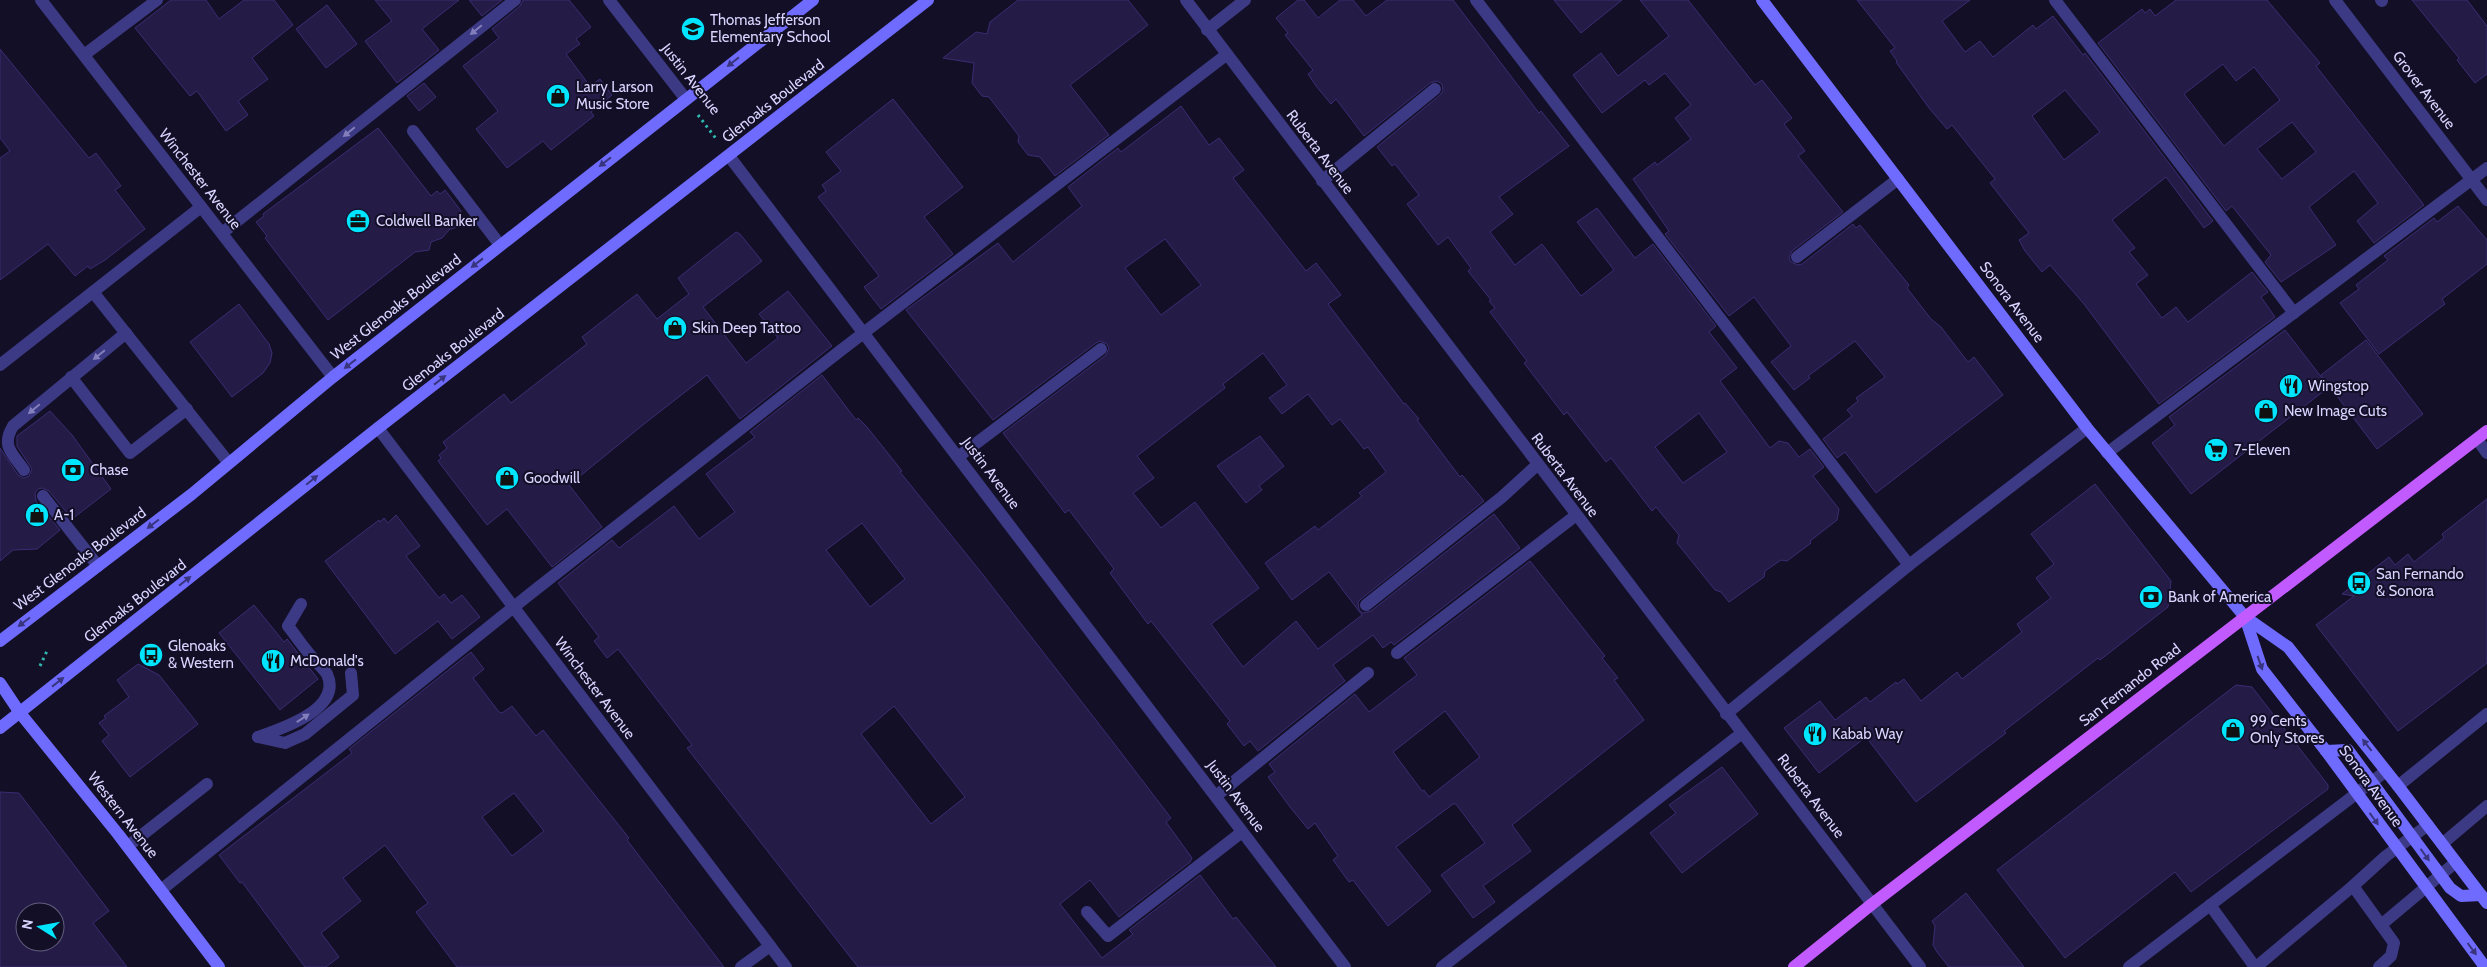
<svg xmlns="http://www.w3.org/2000/svg" width="2487" height="967" font-family="Cabin,sans-serif">
<rect width="100%" height="100%" fill="#130f26"/>
<!-- building -->
<g fill="#241b47" stroke="#3b2d73" fill-rule="evenodd">
<polygon points="171,0 206,0 219,19 244,0 274,0 293,25 252,58 268,79 238,101 248,115 226,131 197,91 190,96 135,28"/>
<polygon points="375,0 459,0 422,29 439,50 397,83 365,41 392,21"/>
<polygon points="469,0 502,0 482,16"/>
<polygon points="523,0 569,0 591,27 576,39 580,44 566,54 590,86 600,79 612,95 591,112 594,116 551,150 543,141 507,168 476,129 498,111 463,66 499,38 492,29 520,6"/>
<polygon points="1018,0 1128,0 1148,25 1070,85 1109,135 1055,176 1040,157 1028,155 1018,142 1019,136 989,97 982,96 972,83 974,63 943,58 976,32 987,34 990,22"/>
<path d="M1298 0H1304L1318 18 1340 0H1353L1366 16 1387 0H1453L1539 113 1541 111 1569 146 1499 197 1513 214 1490 232 1515 265 1542 244 1581 296 1614 270 1577 222 1597 208 1635 258 1653 244 1716 326 1709 332 1737 368 1720 381 1770 448 1779 441 1788 443 1799 457 1810 449 1824 467 1813 476 1839 509 1837 520 1810 541 1811 543 1787 561 1781 560 1765 571 1764 577 1729 602 1721 592 1715 590 1677 543 1679 535 1656 507 1652 511 1611 458 1606 462 1567 412 1564 415 1524 363 1527 361 1490 312 1495 308 1489 301 1491 300 1468 271 1471 268 1448 237 1438 245 1407 204 1419 195 1395 164 1392 166 1377 147 1440 95 1443 91 1442 84 1437 81 1430 83 1364 136 1336 99 1331 104 1316 86 1308 74 1313 70 1285 35 1288 33 1276 18ZM1699 413 1727 452 1683 483 1655 447Z"/>
<polygon points="1554,0 1622,0 1581,33"/>
<polygon points="1640,0 1688,0 1755,85 1762,80 1792,118 1784,124 1805,151 1798,156 1843,212 1792,251 1789,258 1791,262 1798,265 1802,264 1853,224 1856,228 1860,225 1909,285 1907,288 1931,319 1941,327 1968,362 1974,357 2003,395 1876,493 1845,452 1837,458 1823,439 1852,416 1847,410 1858,401 1856,398 1885,377 1855,341 1808,376 1810,378 1794,390 1771,362 1791,346 1754,297 1729,316 1665,234 1669,231 1633,179 1655,162 1657,165 1691,139 1675,118 1691,105 1665,73 1649,85 1645,80 1602,113 1573,75 1601,53 1618,76 1669,36"/>
<path d="M1857 0H1970L1942 21 1965 52 1980 41 1993 57 2033 25 2036 29 2053 16 2083 55 2085 53 2213 221 2204 228 2166 177 2112 220 2135 248 2129 252 2148 275 2136 284 2162 318 2176 307 2188 322 2252 272 2268 292 2261 297 2275 317 2159 404 2084 304 2050 265 2042 272 2025 251 2019 240 2029 233 1990 183 1995 179 1952 125 1947 129 1929 108 1896 62 1897 61 1890 51 1895 48ZM2065 90 2100 132 2064 160 2032 116Z"/>
<path d="M2176 0H2267L2320 63 2316 66 2424 205 2374 243 2357 221 2378 203 2354 171 2309 207 2336 245 2281 282 2265 262 2271 255 2232 206 2226 211 2098 43 2142 9 2145 13 2150 9 2155 16ZM2223 64 2236 81 2254 67 2280 100 2224 146 2184 94ZM2292 122 2316 152 2282 179 2257 149Z"/>
<polygon points="2412,0 2467,0 2487,26 2487,74 2475,83 2457,60 2459,58"/>
<polygon points="327,5 357,44 326,68 296,29"/>
<polygon points="0,49 89,158 96,153 121,186 115,190 145,229 105,260 90,269 88,266 75,276 48,244 0,280 0,158 10,151 0,138"/>
<polygon points="424,83 436,97 419,111 407,96"/>
<polygon points="893,99 963,187 924,217 953,254 881,309 864,287 879,276 818,197 826,191 822,185 841,171 826,152"/>
<path d="M1181 106 1209 145 1219 138 1244 170 1233 178 1306 271 1316 263 1341 295 1328 304 1404 404 1405 403 1419 419 1417 420 1460 477 1462 475 1484 501 1361 599 1358 602 1359 610 1363 613 1371 611 1494 514 1520 548 1394 645 1391 642 1383 648 1373 635 1333 665 1345 681 1258 751 1250 741 1244 746 1227 724 1230 721 1151 621 1148 624 1110 573 1114 569 1069 510 1065 513 1003 433 1106 355 1109 348 1107 344 1100 341 1096 343 993 420 906 310 998 243 1013 262 1082 206 1068 187 1118 148 1121 152ZM1165 239 1201 285 1161 315 1125 268ZM1263 353 1287 385 1269 398 1282 414 1308 394 1332 425 1340 419 1364 449 1368 447 1386 472 1359 493 1362 496 1318 530 1315 526 1265 563 1292 600 1329 572 1362 615 1318 649 1296 621 1243 667 1211 624 1259 588 1195 502 1161 528 1133 493 1154 478 1137 456 1225 388 1223 384Z"/>
<polygon points="378,128 431,196 437,191 440,194 445,190 461,211 458,227 450,229 442,238 431,242 429,250 415,252 328,320 265,238 267,236 256,222 264,216 263,214"/>
<polygon points="2458,206 2487,240 2487,264 2442,299 2445,304 2379,354 2340,303 2359,289 2356,285 2388,260 2384,256 2434,218 2437,222"/>
<polygon points="736,232 740,234 762,261 703,307 746,363 778,338 759,314 788,291 832,346 740,419 707,375 644,424 569,485 602,527 552,567 507,509 487,525 438,461 441,458 439,455 447,448 443,442 504,394 511,403 587,344 582,337 637,294 657,319 689,294 678,278"/>
<polygon points="239,304 269,344 272,353 270,363 263,373 232,397 190,342"/>
<polygon points="2285,330 2329,387 2191,494 2152,443 2175,425 2169,417"/>
<polygon points="2366,340 2423,414 2377,449 2321,375"/>
<path d="M822 375 856 420 858 418 867 427 902 471 900 472 980 571 1116 746 1171 818 1166 822 1192 858 1190 862 1119 917 1090 880 1060 904 1102 958 1133 934 1129 930 1200 875 1233 919 1236 917 1276 967H858L687 748 692 745 618 649 607 658 594 641 599 637 558 583 612 540 619 548 674 506 699 539 735 512 706 474 755 437 750 432ZM862 523 905 579 870 607 826 550ZM894 706 965 797 931 824 861 734Z"/>
<polygon points="50,411 72,435 111,489 72,519 49,491 42,488 38,489 35,493 36,501 60,530 37,549 13,550 0,561 0,448 18,475 24,478 29,476 32,469 17,446 17,436"/>
<polygon points="1260,436 1284,466 1259,486 1262,490 1246,503 1217,466"/>
<polygon points="2095,484 2171,581 2168,607 2100,660 2098,658 2004,731 2006,733 1916,802 1866,737 1819,773 1784,728 1820,701 1835,720 1866,697 1870,702 1896,682 1897,684 1904,679 1921,701 1957,672 1962,679 2022,632 2017,624 2051,598 2036,578 2054,564 2031,534"/>
<polygon points="2487,499 2487,663 2398,731 2316,625 2354,596 2342,594 2389,557 2395,565 2408,554 2414,562 2444,538 2442,534"/>
<polygon points="396,515 420,546 406,556 439,598 444,594 451,603 462,595 480,617 452,639 438,621 395,654 325,561 379,520 380,522 384,518 388,523"/>
<path d="M1530 561 1605 656 1602 658 1618 678 1614 680 1644 720 1512 825 1531 851 1483 886 1495 902 1473 918 1441 875 1485 843 1456 804H1453L1396 847 1431 891 1388 926 1353 880 1349 882 1333 860 1338 856 1315 823 1308 829 1290 807 1268 777 1275 772 1269 764 1355 694 1369 712 1417 675 1404 658ZM1445 711 1480 757 1429 797 1424 790 1422 791 1393 752Z"/>
<polygon points="254,605 284,642 287,639 318,679 280,710 219,633"/>
<path d="M471 652 484 669 473 678 499 712 502 713 512 706 536 736 543 730 629 838 627 840 724 967H457L416 912 428 903 385 845 343 878 361 901 321 933 339 957 326 967H305L242 882 240 883 219 855 352 753 349 749ZM514 793 544 831 512 856 482 817Z"/>
<polygon points="138,664 159,675 198,724 130,777 102,741 109,735 99,723 106,718 104,716 129,697 117,680"/>
<polygon points="2236,685 2252,687 2328,785 2328,789 2191,892 2175,872 2065,958 1997,870"/>
<polygon points="1722,767 1758,814 1682,873 1650,833 1676,813 1669,805"/>
<path d="M0 792 19 793 109 911 93 923 127 967H0ZM25 912H55V942H25Z"/>
<polygon points="1966,893 2024,967 1949,967 1937,952 1933,945 1935,926 1932,921"/>
</g>
<g fill="none" stroke-linecap="round" stroke-linejoin="round">
<!-- path -->
<g stroke="#2fb8b0" stroke-width="3" stroke-dasharray="2.5 4" stroke-linecap="butt">
<polyline points="698,115 717,140"/>
<polyline points="40,666 47,651"/>
</g>
<!-- lane -->
<g stroke="#3d3a85" stroke-width="12">
<polyline points="1476,0 1909,565"/>
<polyline points="2055,0 2294,313"/>
<polyline points="2381,0 2382,1"/>
<polyline points="1207,30 1245,0"/>
<polyline points="84,55 157,0"/>
<polyline points="413,131 500,245"/>
<polyline points="1322,181 1435,89"/>
<polyline points="222,233 515,0"/>
<polyline points="1797,257 1898,179"/>
<polyline points="93,292 229,463"/>
<polyline points="0,365 201,207"/>
<polyline points="71,377 130,453 187,409"/>
<polyline points="2477,439 2487,453"/>
<polyline points="2107,453 2487,168"/>
<polyline points="958,457 1101,349"/>
<path d="M24 470C12 453 1 446 13 426L126 333"/>
<polyline points="43,496 98,566"/>
<polyline points="1366,605 1502,497 1537,465"/>
<polyline points="1397,653 1575,516"/>
<polyline points="1726,714 1909,565 2087,428"/>
<path d="M258 737C281 729 343 709 327 674 323 668 316 662 312 657 303 647 296 636 288 626L301 604"/>
<polyline points="258,737 285,743 305,734 353,695 351,673"/>
<polyline points="2398,786 2487,714"/>
<polyline points="1216,796 1368,673"/>
<polyline points="2442,844 2487,806"/>
<polyline points="128,846 207,784"/>
<polyline points="2353,886 2386,856 2428,825"/>
<polyline points="161,890 530,594 840,351 1226,55"/>
<polyline points="2210,905 2255,967"/>
<polyline points="1087,912 1108,936 1242,832"/>
<polyline points="2381,925 2456,862"/>
<polyline points="741,967 770,946"/>
<polyline points="1442,967 1742,733"/>
<polyline points="2129,967 2386,771"/>
<polyline points="2256,967 2353,886 2394,943 2391,956 2379,967"/>
</g>
<!-- street -->
<g stroke="#3d3a85" stroke-width="12">
<polyline points="41,0 333,377"/>
<polyline points="609,0 685,98"/>
<polyline points="1186,0 1920,967"/>
<polyline points="2335,0 2487,200"/>
<polyline points="729,156 1345,967"/>
<polyline points="378,428 786,967"/>
</g>
<!-- secondary -->
<g stroke="#6f6bff" stroke-width="12">
<polyline points="1762,0 2087,428 2245,617 2288,647 2398,786 2487,903"/>
<polyline points="2245,617 2262,669 2326,751 2485,967"/>
<polyline points="0,641 192,494 333,377 813,0"/>
<polyline points="0,683 20,713 118,834 219,967"/>
<polyline points="0,728 378,428 928,0"/>
<polyline points="2326,751 2348,750 2450,888 2461,896 2481,895"/>
</g>
<!-- primary -->
<polyline stroke="#c25bff" stroke-width="12" points="1794,967 1872,904 2487,431"/>
</g>
<!-- one-way arrows -->
<defs><path id="oneway-solid" d="M-6-.8H1V-3.2L6.5 0L1 3.2V.8H-6Z" transform="scale(1.25)"/></defs>
<g fill="#837fbc">
<use href="#oneway-solid" transform="translate(476 30) rotate(141)"/>
<use href="#oneway-solid" transform="translate(349 132) rotate(141)"/>
<use href="#oneway-solid" transform="translate(99 355) rotate(141)"/>
<use href="#oneway-solid" transform="translate(34 409) rotate(140)"/>
<use href="#oneway-solid" transform="translate(303 718) rotate(-33)"/>
</g>
<g fill="#38347d">
<use href="#oneway-solid" transform="translate(733 62) rotate(142)"/>
<use href="#oneway-solid" transform="translate(605 162) rotate(142)"/>
<use href="#oneway-solid" transform="translate(477 263) rotate(142)"/>
<use href="#oneway-solid" transform="translate(350 364) rotate(142)"/>
<use href="#oneway-solid" transform="translate(440 380) rotate(-38)"/>
<use href="#oneway-solid" transform="translate(312 480) rotate(-39)"/>
<use href="#oneway-solid" transform="translate(153 524) rotate(143)"/>
<use href="#oneway-solid" transform="translate(185 581) rotate(-38)"/>
<use href="#oneway-solid" transform="translate(24 622) rotate(143)"/>
<use href="#oneway-solid" transform="translate(2260 663) rotate(70)"/>
<use href="#oneway-solid" transform="translate(58 682) rotate(-38)"/>
<use href="#oneway-solid" transform="translate(2367 745) rotate(-128)"/>
<use href="#oneway-solid" transform="translate(2374 819) rotate(54)"/>
<use href="#oneway-solid" transform="translate(2425 855) rotate(54)"/>
<use href="#oneway-solid" transform="translate(2472 949) rotate(53)"/>
</g>
<!-- icons -->
<defs>
<g id="school-disc" transform="scale(1.25)"><circle r="9.5" fill="#00e5ff" stroke="#130f26"/><path d="M0-5L7-2L0 1L-7-2ZM-4 1L0 2.5L4 1V4Q0 6-4 4Z" fill="#111"/></g>
<g id="shop-disc" transform="scale(1.25)"><circle r="9.5" fill="#00e5ff" stroke="#130f26"/><path d="M-5-2.5h2.3a2.7 3.5 0 0 1 5.4 0H5L5.5 6h-11ZM-1.5-2.5h3a1.5 2.3 0 0 0-3 0Z" fill="#111"/></g>
<g id="office-disc" transform="scale(1.25)"><circle r="9.5" fill="#00e5ff" stroke="#130f26"/><path d="M-6-3h4V-5.5h4V-3h4V5H-6ZM-1-4.5V-3h2v-1.5ZM-6 0V1H6V0Z" fill="#111"/></g>
<g id="restaurant-disc" transform="scale(1.25)"><circle r="9.5" fill="#00e5ff" stroke="#130f26"/><path d="M-5-6h1v4h1v-4h1v4h1v-4h1v5L-1.5 .5V6h-2V.5L-5-1ZM5-6V6H3V1.5H1.5Q1.5-4 5-6Z" fill="#111"/></g>
<g id="supermarket-disc" transform="scale(1.25)"><circle r="9.5" fill="#00e5ff" stroke="#130f26"/><path d="M-6-5.5h2.5l.6 2H6L4.5 2H-2.5L-4.4-4H-6ZM-1.5 3.2a1.3 1.3 0 1 0 .1 0ZM3 3.2a1.3 1.3 0 1 0 .1 0Z" fill="#111"/></g>
<g id="bank-disc" transform="scale(1.25)"><circle r="9.5" fill="#00e5ff" stroke="#130f26"/><path d="M-6-4H6V4H-6ZM0-2.3a2.3 2.3 0 1 0 0 4.6a2.3 2.3 0 1 0 0-4.6Z" fill="#111"/></g>
<g id="bus-disc" transform="scale(1.25)"><circle r="9.5" fill="#00e5ff" stroke="#130f26"/><path d="M-5-6H5V4H4V6H2V4H-2V6H-4V4H-5ZM-3.5-4V0h7V-4ZM-3.5 1.2v1.5H-2V1.2ZM2 1.2v1.5H3.5V1.2Z" fill="#111"/></g>
</defs>
<g fill-rule="evenodd">
<use href="#school-disc" x="693" y="29"/>
<use href="#shop-disc" x="558" y="96"/>
<use href="#office-disc" x="358" y="221"/>
<use href="#shop-disc" x="675" y="328"/>
<use href="#restaurant-disc" x="2291" y="386"/>
<use href="#shop-disc" x="2266" y="411"/>
<use href="#supermarket-disc" x="2216" y="450"/>
<use href="#bank-disc" x="73" y="470"/>
<use href="#shop-disc" x="507" y="478"/>
<use href="#shop-disc" x="37" y="515"/>
<use href="#bus-disc" x="2359" y="583"/>
<use href="#bank-disc" x="2151" y="597"/>
<use href="#bus-disc" x="151" y="655"/>
<use href="#restaurant-disc" x="273" y="661"/>
<use href="#shop-disc" x="2233" y="730"/>
<use href="#restaurant-disc" x="1815" y="734"/>
</g>
<g text-anchor="middle" stroke-width="4" stroke-linejoin="round" paint-order="stroke">
<!-- poi labels -->
<g font-size="15" fill="#d9d4ff" stroke="#130f26" text-anchor="start">
<text x="710" y="25">Thomas Jefferson<tspan x="710" dy="17">Elementary School</tspan></text>
<text x="576" y="92">Larry Larson<tspan x="576" dy="17">Music Store</tspan></text>
<text x="376" y="226">Coldwell Banker</text>
<text x="692" y="333">Skin Deep Tattoo</text>
<text x="2308" y="391">Wingstop</text>
<text x="2284" y="416">New Image Cuts</text>
<text x="2234" y="455">7-Eleven</text>
<text x="90" y="475">Chase</text>
<text x="524" y="483">Goodwill</text>
<text x="54" y="520">A-1</text>
<text x="2376" y="579">San Fernando<tspan x="2376" dy="17">&amp; Sonora</tspan></text>
<text x="2168" y="602">Bank of America</text>
<text x="168" y="651">Glenoaks<tspan x="168" dy="17">&amp; Western</tspan></text>
<text x="290" y="666">McDonald's</text>
<text x="2250" y="726">99 Cents<tspan x="2250" dy="17">Only Stores</tspan></text>
<text x="1832" y="739">Kabab Way</text>
</g>
<!-- street labels -->
<g font-size="15" fill="#d9d4ff" stroke="#130f26">
<text transform="translate(691 79) rotate(52)" y="5">Justin Avenue</text>
<text transform="translate(2424 90) rotate(53)" y="5">Grover Avenue</text>
<text transform="translate(773 101) rotate(-38)" y="5">Glenoaks Boulevard</text>
<text transform="translate(1320 152) rotate(53)" y="5">Ruberta Avenue</text>
<text transform="translate(200 179) rotate(52)" y="5">Winchester Avenue</text>
<text transform="translate(2012 302) rotate(53)" y="5">Sonora Avenue</text>
<text transform="translate(396 307) rotate(-38)" y="5">West Glenoaks Boulevard</text>
<text transform="translate(453 350) rotate(-38)" y="5">Glenoaks Boulevard</text>
<text transform="translate(991 473) rotate(53)" y="5">Justin Avenue</text>
<text transform="translate(1565 475) rotate(53)" y="5">Ruberta Avenue</text>
<text transform="translate(80 559) rotate(-37)" y="5">West Glenoaks Boulevard</text>
<text transform="translate(135 601) rotate(-38)" y="5">Glenoaks Boulevard</text>
<text transform="translate(2130 685) rotate(-38)" y="5">San Fernando Road</text>
<text transform="translate(595 688) rotate(53)" y="5">Winchester Avenue</text>
<text transform="translate(2371 786) rotate(54)" y="5">Sonora Avenue</text>
<text transform="translate(1236 796) rotate(53)" y="5">Justin Avenue</text>
<text transform="translate(1811 796) rotate(53)" y="5">Ruberta Avenue</text>
<text transform="translate(123 815) rotate(52)" y="5">Western Avenue</text>
</g>
</g>
<!-- north arrow -->
<g transform="translate(40 927) rotate(281)"><circle r="24" fill="#130f26" stroke="#625e7d"/>
<path d="M0-4L9 19L0 12L-9 19Z" fill="#00e5ff"/>
<text y="-8" font-size="14" font-weight="bold" text-anchor="middle" fill="#d9d4ff">N</text>
</g>
</svg>
